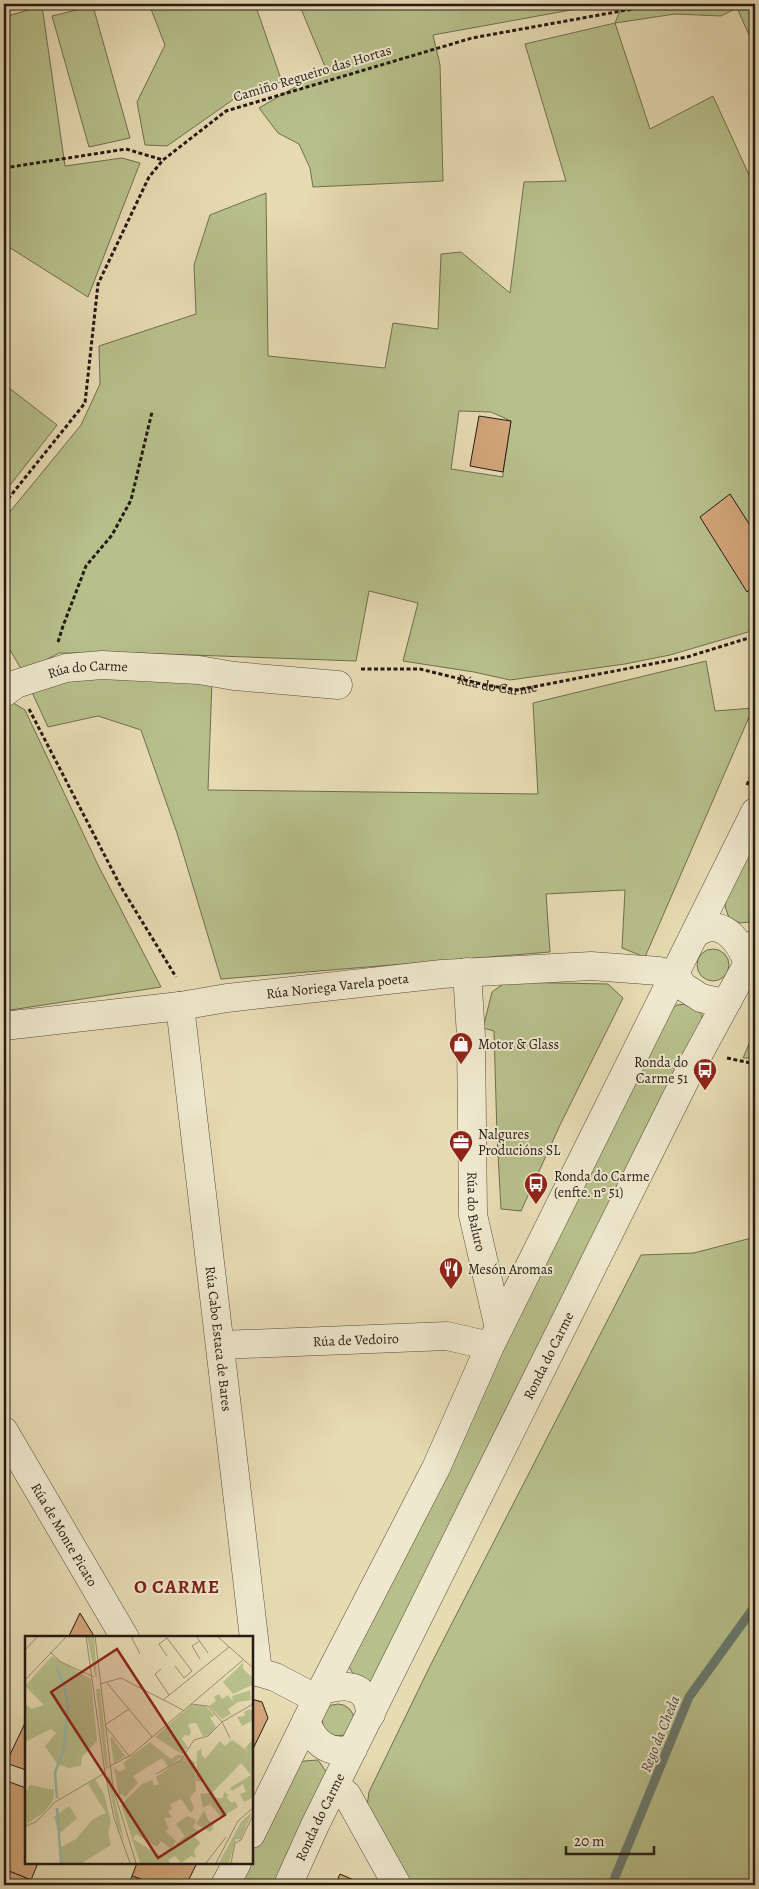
<svg xmlns="http://www.w3.org/2000/svg" width="759" height="1889" font-family="Alegreya,serif">
<rect width="100%" height="100%" fill="#e7dbb4"/>
<filter id="stains"><feTurbulence type="fractalNoise" baseFrequency=".004" numOctaves="4"/><feColorMatrix values="0 0 0 0 .2 0 0 0 0 .09 0 0 0 0 .02 0 0 0 .5 -.17"/></filter>
<radialGradient id="worn" r=".72"><stop offset=".6" stop-color="#630" stop-opacity="0"/><stop offset="1" stop-color="#630" stop-opacity=".3"/></radialGradient>
<!-- green -->
<g fill="#b7c08b" stroke="#6e6e4f" fill-rule="evenodd">
<polygon points="149,4 255,4 282,82 241,94 167,146 145,145 137,102 165,45"/>
<path d="M299 4H755V48L737 8 721 16 675 14 615 23 650 129 713 96 755 188V630L670 655 625 664 510 680 474 672 403 661 418 603 369 591 356 661 137 653H59L23 672 4 640V519L81 425 100 384 99 346 196 314 194 265 210 215 266 193 268 356 385 368 393 323 438 329 441 254 461 252 510 293 524 182 566 181 525 44 615 23 623 4 571 10 433 35 440 65 443 181 313 187 310 168 299 144 278 133 259 108 326 69ZM459 411 491 412 511 421 503 472V477L451 469Z"/>
<polygon points="42,6 65,166 122,158 140,163 88,297 4,244 4,17"/>
<polygon points="93,6 130,138 89,147 52,16"/>
<polygon points="4,384 57,425 4,493"/>
<polygon points="706,661 715,711 753,708 645,957 622,948 625,890 546,894 550,952 221,979 177,833 141,730 98,716 48,727 30,688 82,674 212,681 208,790 538,794 533,703"/>
<polygon points="10,701 25,710 98,865 161,987 4,1011 4,705"/>
<polygon points="755,837 755,914 750,922 740,923 729,918 725,906 729,892"/>
<circle cx="713" cy="965" r="16"/>
<polygon points="506,982 608,984 623,998 560,1125 521,1211 501,1209 497,1135 494,1031 483,1028 492,992"/>
<polygon points="687,1004 697,1009 702,1015 701,1025 380,1678 369,1683 355,1677 348,1665 670,1010 677,1005"/>
<polygon points="755,1030 755,1058 743,1058"/>
<polygon points="755,1237 755,1885 410,1885 366,1813 369,1792 430,1666 641,1255 694,1253"/>
<circle cx="338" cy="1720" r="16"/>
<polygon points="318,1760 327,1773 276,1885 236,1885 247,1863 251,1863 251,1854 291,1770 304,1761"/>
</g>
<g fill="none" stroke-linecap="round" stroke-linejoin="round">
<!-- stream -->
<polyline stroke="#697b70" stroke-width="9" points="614,1885 615,1877 689,1697 755,1606"/>
</g>
<!-- building -->
<g fill="#d2a57a" stroke="#251b13">
<polygon points="479,416 511,421 503,472 470,466"/>
<polygon points="730,494 755,533 755,586 747,592 700,517"/>
<polygon points="80,1613 94,1636 93,1638 68,1638"/>
<polygon points="251,1699 262,1702 268,1718 251,1753"/>
<polygon points="26,1721 26,1770 6,1763"/>
<polygon points="4,1780 26,1788 26,1863 38,1863 31,1880 4,1869"/>
<polygon points="137,1863 197,1863 186,1885 153,1885 154,1884 132,1876"/>
<polygon points="4,1869 31,1880 46,1885 4,1885"/>
<polygon points="340,1874 365,1885 335,1885"/>
<polygon points="132,1876 154,1884 153,1885 128,1885"/>
</g>
<g fill="none" stroke-linecap="round" stroke-linejoin="round">
<!-- minor casing -->
<g stroke="#564b3b" stroke-width="29">
<g id="minor">
<path id="s2" d="M4 693 16 684 66 668 102 665 199 670 234 676 338 685"/>
<path d="M695 934C721 915 739 940 748 963L755 966"/>
<path id="s3" d="M467 972 471 1036 473 1215 499 1328"/>
<path id="s4" d="M180 1006 258 1672"/>
<path id="s5" d="M4 1026 180 1006 227 998 442 974 591 966 659 971 674 975 684 987 701 998 719 1002 728 1000"/>
<path id="s6" d="M221 1345 447 1336 490 1346"/>
<path id="s7" d="M4 1431 125 1638"/>
<polyline points="251,1670 275,1677 317,1699"/>
<path d="M321 1691C335 1686 357 1682 366 1698 369 1702 369 1709 371 1714"/>
<path d="M306 1721C314 1744 330 1755 353 1749"/>
<polyline points="335,1785 347,1795 397,1885"/>
<polyline points="251,1834 321,1691 436,1468 490,1346 755,812"/>
<polyline points="225,1885 237,1863"/>
<path id="s8" d="M288 1885 315 1825 693 1064 748 963 755 944"/>
</g>
</g>
<!-- path -->
<g stroke="#251b13" stroke-width="3" stroke-dasharray="4 2.5" stroke-linecap="butt">
<polyline points="4,168 126,149 163,160"/>
<polyline points="4,504 85,403 98,284 149,177 163,160 226,111 472,38 660,4"/>
<polyline points="58,642 63,626 86,566 112,535 131,500 152,412"/>
<path id="s1" d="M361 669H420L485 685 517 690 687 657 755 636"/>
<polyline points="29,709 121,887 176,977"/>
<polyline points="747,785 755,767"/>
<polyline points="727,1058 755,1064"/>
</g>
<!-- minor -->
<use href="#minor" stroke="#efe8ce" stroke-width="28"/>
</g>
<!-- icons -->
<defs>
<g id="shop-pin" transform="scale(1.25)"><path d="M0 17L-7.5 6A9.5 9.5 0 1 1 7.5 6Z" fill="#8f2418" stroke="#efe8ce"/><path d="M-5-2.5h2.3a2.7 3.5 0 0 1 5.4 0H5L5.5 6h-11ZM-1.5-2.5h3a1.5 2.3 0 0 0-3 0Z" fill="#fff"/></g>
<g id="bus-pin" transform="scale(1.25)"><path d="M0 17L-7.5 6A9.5 9.5 0 1 1 7.5 6Z" fill="#8f2418" stroke="#efe8ce"/><path d="M-5-6H5V4H4V6H2V4H-2V6H-4V4H-5ZM-3.5-4V0h7V-4ZM-3.5 1.2v1.5H-2V1.2ZM2 1.2v1.5H3.5V1.2Z" fill="#fff"/></g>
<g id="office-pin" transform="scale(1.25)"><path d="M0 17L-7.5 6A9.5 9.5 0 1 1 7.5 6Z" fill="#8f2418" stroke="#efe8ce"/><path d="M-6-3h4V-5.5h4V-3h4V5H-6ZM-1-4.5V-3h2v-1.5ZM-6 0V1H6V0Z" fill="#fff"/></g>
<g id="restaurant-pin" transform="scale(1.25)"><path d="M0 17L-7.5 6A9.5 9.5 0 1 1 7.5 6Z" fill="#8f2418" stroke="#efe8ce"/><path d="M-5-6h1v4h1v-4h1v4h1v-4h1v5L-1.5 .5V6h-2V.5L-5-1ZM5-6V6H3V1.5H1.5Q1.5-4 5-6Z" fill="#fff"/></g>
</defs>
<g fill-rule="evenodd">
<use href="#shop-pin" x="461" y="1044"/>
<use href="#bus-pin" x="705" y="1070"/>
<use href="#office-pin" x="461" y="1142"/>
<use href="#bus-pin" x="536" y="1184"/>
<use href="#restaurant-pin" x="451" y="1269"/>
</g>
<g text-anchor="middle" stroke-width="4" stroke-linejoin="round" paint-order="stroke">
<!-- street labels -->
<g font-size="14" fill="#251b13" stroke="#efe8ce">
<text transform="translate(312 73) rotate(-17)" y="5">Camiño Regueiro das Hortas</text>
<text dy="5" stroke="none"><textPath href="#s2" startOffset="89">Rúa do Carme</textPath></text>
<text dy="5" stroke="none"><textPath href="#s1" startOffset="138">Rúa do Carme</textPath></text>
<text dy="5" stroke="none"><textPath href="#s5" startOffset="336">Rúa Noriega Varela poeta</textPath></text>
<text dy="5" stroke="none"><textPath href="#s3" startOffset="240">Rúa do Baluro</textPath></text>
<text dy="5" stroke="none"><textPath href="#s4" startOffset="335">Rúa Cabo Estaca de Bares</textPath></text>
<text dy="5" stroke="none"><textPath href="#s6" startOffset="135">Rúa de Vedoiro</textPath></text>
<text dy="5" stroke="none"><textPath href="#s8" startOffset="590">Ronda do Carme</textPath></text>
<text dy="5" stroke="none"><textPath href="#s7" startOffset="120">Rúa de Monte Picato</textPath></text>
<text dy="5" stroke="none"><textPath href="#s8" startOffset="75">Ronda do Carme</textPath></text>
</g>
<!-- poi labels -->
<g font-size="14" fill="#251b13" stroke="#efe8ce" text-anchor="start">
<text x="478" y="1049">Motor &amp; Glass</text>
<text x="688" y="1067" text-anchor="end">Ronda do<tspan x="688" dy="16">Carme 51</tspan></text>
<text x="478" y="1139">Nalgures<tspan x="478" dy="16">Producións SL</tspan></text>
<text x="554" y="1181">Ronda do Carme<tspan x="554" dy="16">(enfte. nº 51)</tspan></text>
<text x="468" y="1274">Mesón Aromas</text>
</g>
<!-- water labels -->
<g font-size="15" font-style="italic" fill="#474b42" stroke="#efe8ce">
<text transform="translate(660 1734) rotate(-68)" y="5">Rego da Cheda</text>
</g>
<!-- district labels -->
<g font-size="19" font-weight="bold" letter-spacing="1" fill="#7a1f14" stroke="#efe8ce">
<text x="177" y="1593">O CARME</text>
</g>
</g>
<!-- overview -->
<g transform="translate(25 1636)">
<rect width="228" height="228" fill="#e7dbb4"/>
<path d="M62 0H69L72 43 70 40ZM27 20 66 43 72 105 57 121 56 130 44 132 32 128 20 110 31 97 26 93 0 106V67L6 73 19 69 0 50ZM218 27V33L227 41V49L208 58 198 46ZM71 53H75L83 130 80 129ZM225 54 226 64 213 66 203 73 206 78 197 83 184 70 191 65 189 61 194 58 197 63 203 59 208 66 207 60ZM166 69H180L190 80 185 81 191 91 185 99 178 100 171 87 163 88 166 96 164 100 159 99 157 103 163 111 157 118 130 101ZM224 73 227 75V85L217 90 212 81 220 80 219 76ZM227 92V162L219 166 215 158 221 156 218 148 207 155 205 152 226 139 216 127 188 156 191 162H198L199 156 203 158 202 162 207 167 210 165 213 171 196 181 185 168 178 172 175 158 186 157 180 146 171 145 172 116 177 112 176 118 180 123 195 105 200 110 207 104 224 116 220 112 227 104ZM87 101 100 120 89 127 85 102ZM125 106 146 123 154 118 158 120 143 131 137 122 108 140 113 147 100 161 97 157 94 160 89 132 95 136 101 132 98 127ZM160 121 170 126 171 154 165 162 169 172 166 177 156 163 145 168 147 173 143 175 147 182H139L144 193 140 195 151 205 145 214 160 200 151 188 162 180 171 184 168 191 174 196 170 201 175 207 169 215 171 222 166 220 156 227 150 220 143 224 145 227H115L96 169 117 148 127 144 129 150 134 148 131 141ZM111 198 132 211 136 205 145 212 135 220 108 203ZM82 141H85L99 204 92 189ZM70 143 79 158 86 186 83 197 86 209 57 227H36V211L51 203 68 183 81 177 63 148ZM5 149 29 154 28 165 18 177 0 189V156ZM44 170 52 182 34 198 29 181ZM179 174 183 184 189 189 186 196 171 188ZM227 176 216 203H211L204 227H194L216 186Z" fill="#b7c08b" fill-rule="evenodd"/>
<path fill="none" stroke="#97bbae" stroke-width="2.5" d="M31 31 39 49 43 69 39 111 30 137 32 162M32 172 36 227"/>
<path fill="none" stroke="#998e74" stroke-width="1" d="M61 0 80 137 89 182 105 227M70 0 88 152 111 227M106 0 115 18M171 0 183 17M192 0 228 32M175 5 167 10 175 23M0 14 13 0M25 16 36 26 69 41M142 20 134 8 142 2 167 35 159 42 150 30M136 33 130 38 144 59M0 44 42 0M82 47 127 101M75 48 96 42 158 74M138 64 204 11M166 68 183 70 197 86 205 102M80 89 104 73M81 91 104 120M79 133 106 119 218 24M131 138 156 124 169 104 183 100 197 86 228 68M0 190 11 186 30 166 80 137M181 227 201 201M191 227 213 185 228 172M206 227 210 207 216 204 228 179"/>
<path fill="#8f2418" fill-opacity="0.15" stroke="#8f2418" stroke-width="2.5" d="M92 13 200 179 133 222 26 56Z"/>
<rect width="228" height="228" fill="none" stroke="#251b13" stroke-width="2.5"/>
</g>
<!-- margin -->
<rect width="759" height="1889" fill="none" stroke="#e7dbb4" stroke-width="20"/>
<rect x="5" y="5" width="749" height="1879" fill="none" stroke="#251b13" stroke-width="2.5"/>
<rect x="10" y="10" width="739" height="1869" fill="none" stroke="#251b13"/>
<!-- scale -->
<path d="M566 1846v8h88v-8" fill="none" stroke="#251b13" stroke-width="2.5"/>
<text x="574" y="1846" font-size="15" fill="#251b13" stroke="#efe8ce" stroke-width="4" paint-order="stroke">20 m</text>
<rect width="100%" height="100%" filter="url(#stains)"/>
<rect width="100%" height="100%" fill="url(#worn)"/>
</svg>
